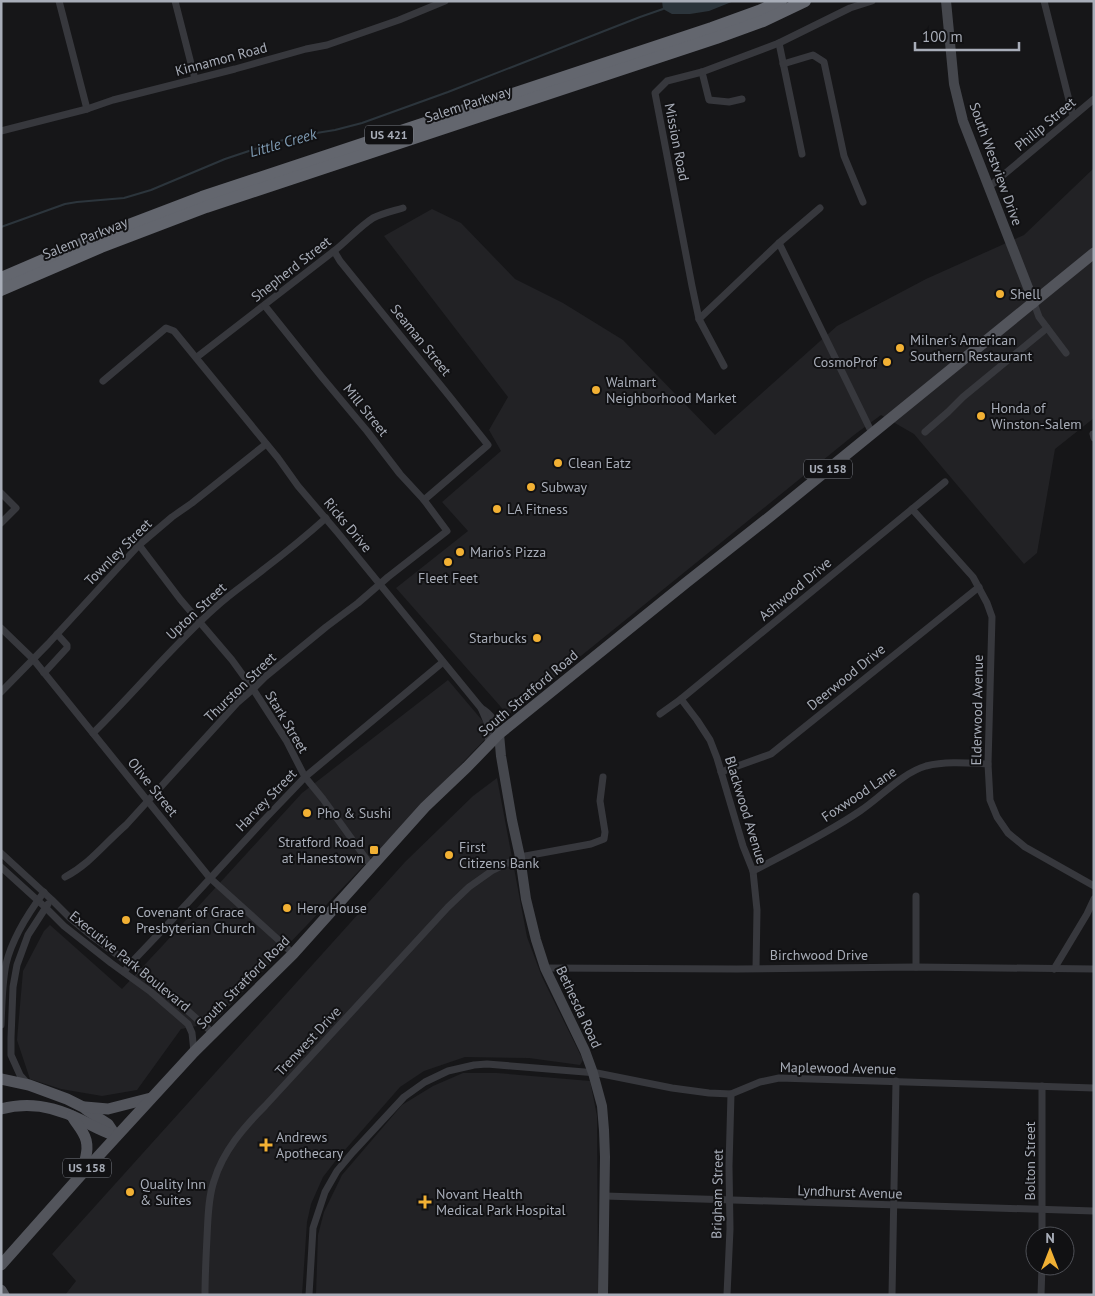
<svg xmlns="http://www.w3.org/2000/svg" width="1095" height="1296" font-family="'PT Sans',sans-serif">
<rect width="100%" height="100%" fill="#161618"/>
<!-- built -->
<g fill="#222225">
<polygon points="1094,168 1094,418 1055,449 1037,553 1024,564 914,434 881,415 854,435 508,715 396,588 468,531 442,502 501,451 489,430 508,397 384,236 432,209 461,223 515,279 563,303 623,340 715,435 837,326 926,279 1024,235"/>
<polygon points="448,680 492,732 213,1023 181,1029 137,1090 102,1096 61,1089 30,1079 17,1040 23,971 44,931 50,925 122,989 164,944 302,793"/>
<polygon points="497,778 527,937 542,977 583,1060 580,1065 529,1058 465,1057 424,1071 400,1087 337,1159 323,1177 311,1204 307,1222 302,1295 65,1295 76,1281 52,1254 405,862 473,796"/>
<polygon points="463,1073 497,1073 590,1081 597,1116 598,1295 316,1295 318,1235 324,1212 342,1175 402,1105 433,1086"/>
</g>
<!-- water -->
<polygon fill="#2c353c" points="662,1 734,1 709,11 690,14 672,14 663,9"/>
<g fill="none" stroke-linecap="round" stroke-linejoin="round">
<!-- stream -->
<polyline stroke="#2c353c" stroke-width="2" points="1,227 65,204 77,202 124,198 151,190 225,159 276,142 304,135 335,130 362,123 448,92 640,17 663,9"/>
<!-- street -->
<g stroke="#37383d" stroke-width="7">
<polyline points="59,1 87,109"/>
<polyline points="175,1 195,79"/>
<polyline points="1044,1 1073,116"/>
<polyline points="779,43 802,154"/>
<polyline points="783,64 813,55 824,62 844,156 863,202"/>
<polyline points="702,72 709,100 729,102 742,99"/>
<polyline points="1,131 87,109 113,100 235,69 306,49 327,45 399,20 445,1"/>
<polyline points="989,187 1094,99"/>
<polyline points="779,243 872,433"/>
<polyline points="334,251 340,261 450,397 488,445 424,500"/>
<polyline points="1034,303 1039,317 1066,353"/>
<polyline points="699,319 779,243 820,208"/>
<path d="M197 357 334 251C347 241 359 227 373 218 383 213 393 211 403 208"/>
<polyline points="724,366 699,319 692,286 655,93 667,81 702,72 779,43 850,8 872,1"/>
<path d="M103 381 166 328 174 331 278 458 298 486 338 533 481 708C492 714 496 723 499 734"/>
<polyline points="925,432 948,412 963,397 1047,328"/>
<polyline points="1093,434 1094,438"/>
<polyline points="1,493 16,508 1,523"/>
<polyline points="912,509 973,577 987,603 992,617 988,764 990,800 997,817 1008,833 1025,847 1094,886"/>
<polyline points="139,545 180,599 232,660 253,689 286,740 305,777 323,799 372,867"/>
<polyline points="1,628 33,659 210,878 283,944 293,954"/>
<polyline points="44,673 67,648 67,645 57,634"/>
<polyline points="1,692 48,644 139,545 172,517 192,503 266,444"/>
<polyline points="681,699 697,720 710,740 717,758 743,846 753,871 757,910 756,968"/>
<polyline points="481,708 489,727 488,745"/>
<polyline points="660,714 681,699 945,482"/>
<path d="M93 733C135 692 172 646 216 607 231 593 248 582 264 569 285 553 306 536 326 518"/>
<polyline points="721,772 771,754 979,587"/>
<polyline points="1,853 52,900 70,918 93,937 157,984 213,1033"/>
<polyline points="1,867 45,907 64,926 111,963 151,992 188,1024 192,1033 194,1052"/>
<path d="M753 871C789 852 826 834 860 811 881 797 902 773 926 766 946 761 968 763 988 764"/>
<path d="M65 877C90 864 105 843 126 825L238 702 253 689 265 677 326 627 358 603 388 577 447 531 424 500 400 474 367 431 321 376 265 306"/>
<polyline points="916,896 916,967"/>
<polyline points="545,968 737,969 916,967 1094,969"/>
<polyline points="1054,969 1087,914 1094,899"/>
<polyline points="124,972 130,964 169,923 263,821 305,777 443,662"/>
<path d="M1 1025C2 1005 2 984 6 964 12 939 29 912 44 892"/>
<polyline points="29,1085 20,1075 11,1055 11,1038 13,987 17,965 28,935 48,904"/>
<polyline points="1042,1086 1042,1236"/>
<polyline points="605,1196 1094,1211"/>
<path d="M205 1295C205 1276 206 1257 207 1237 208 1219 208 1198 214 1181 223 1151 244 1127 265 1106L448 907 469 887 493 870 520 857 591 844 604 839 605 832 600 801 603 777"/>
<polyline points="309,1295 313,1228 325,1192 337,1171 353,1152 404,1097 425,1082 448,1071 474,1065 487,1064 597,1073 672,1088 709,1093 731,1094 760,1082 779,1078 1094,1088"/>
<polyline points="727,1295 730,1229 729,1166 731,1094"/>
<polyline points="892,1295 896,1081"/>
<polyline points="1041,1295 1042,1266"/>
</g>
<!-- secondary -->
<g stroke="#45474d" stroke-width="10">
<polyline points="946,1 954,84 963,121 1034,303"/>
<polyline points="499,734 501,756 512,820 520,857 526,899 536,940 545,968 585,1051 593,1073 602,1106 604,1130 605,1157 603,1295"/>
</g>
<!-- primary -->
<g stroke="#53555c" stroke-width="11">
<polyline points="1,1079 29,1085 67,1099 83,1107 88,1111 108,1124 116,1136"/>
<polyline points="85,1107 108,1109 151,1098"/>
<path d="M1 1109C29 1101 56 1107 81 1120 93 1126 104 1132 116 1136"/>
<path d="M72 1116C75 1122 80 1127 83 1133 91 1146 85 1159 82 1172"/>
<polyline points="1,1265 81,1175 194,1052 293,954 425,807 467,767 499,734 687,582 772,515 1094,253"/>
<polyline points="1,1290 4,1295"/>
</g>
<!-- highway -->
<g stroke="#63666e" stroke-width="12">
<polyline points="1,278 97,237 202,197 712,28 759,11 781,1"/>
<polyline points="1,290 101,247 206,207 716,38 763,21 805,1"/>
</g>
</g>
<!-- markers -->
<g fill="#f2b134" stroke="#111113" stroke-width="2">
<circle cx="1000" cy="294" r="5"/>
<circle cx="900" cy="348" r="5"/>
<circle cx="887" cy="362" r="5"/>
<circle cx="596" cy="390" r="5"/>
<circle cx="981" cy="416" r="5"/>
<circle cx="558" cy="463" r="5"/>
<circle cx="531" cy="487" r="5"/>
<circle cx="497" cy="509" r="5"/>
<circle cx="460" cy="552" r="5"/>
<circle cx="448" cy="562" r="5"/>
<circle cx="537" cy="638" r="5"/>
<circle cx="307" cy="813" r="5"/>
<rect x="369" y="845" width="10" height="10" rx="2.5"/>
<circle cx="449" cy="855" r="5"/>
<circle cx="287" cy="908" r="5"/>
<circle cx="126" cy="920" r="5"/>
<path d="M263.5 1137.5h5v5h5v5h-5v5h-5v-5h-5v-5h5z"/>
<circle cx="130" cy="1192" r="5"/>
<path d="M422.5 1194.5h5v5h5v5h-5v5h-5v-5h-5v-5h5z"/>
</g>
<g text-anchor="middle" stroke-width="4" stroke-linejoin="round" paint-order="stroke">
<!-- shield labels -->
<g fill="#111113" stroke="#7b7e86" stroke-width="1">
<rect x="365" y="125.5" width="48" height="19" rx="4"/>
<rect x="804" y="459.5" width="48" height="19" rx="4"/>
<rect x="63" y="1158.5" width="48" height="19" rx="4"/>
</g>
<g font-size="12" font-weight="bold" fill="#a8adb8">
<text x="389" y="139">US 421</text>
<text x="828" y="473">US 158</text>
<text x="87" y="1172">US 158</text>
</g>
<!-- street labels -->
<g font-size="14" fill="#a8adb8" stroke="#111113">
<text transform="translate(221 59) rotate(-15)" y="5">Kinnamon Road</text>
<text transform="translate(468 104) rotate(-18)" y="5">Salem Parkway</text>
<text transform="translate(1045 124) rotate(-40)" y="5">Philip Street</text>
<text transform="translate(677 142) rotate(79)" y="5">Mission Road</text>
<text transform="translate(996 164) rotate(70)" y="5">South Westview Drive</text>
<text transform="translate(85 238) rotate(-22)" y="5">Salem Parkway</text>
<text transform="translate(291 269) rotate(-38)" y="5">Shepherd Street</text>
<text transform="translate(421 340) rotate(51)" y="5">Seaman Street</text>
<text transform="translate(366 410) rotate(51)" y="5">Mill Street</text>
<text transform="translate(348 525) rotate(50)" y="5">Ricks Drive</text>
<text transform="translate(118 552) rotate(-45)" y="5">Townley Street</text>
<text transform="translate(795 589) rotate(-40)" y="5">Ashwood Drive</text>
<text transform="translate(196 611) rotate(-43)" y="5">Upton Street</text>
<text transform="translate(846 677) rotate(-39)" y="5">Deerwood Drive</text>
<text transform="translate(240 687) rotate(-44)" y="5">Thurston Street</text>
<text transform="translate(528 693) rotate(-40)" y="5">South Stratford Road</text>
<text transform="translate(977 710) rotate(-89)" y="5">Elderwood Avenue</text>
<text transform="translate(287 722) rotate(59)" y="5">Stark Street</text>
<text transform="translate(153 787) rotate(51)" y="5">Olive Street</text>
<text transform="translate(859 794) rotate(-34)" y="5">Foxwood Lane</text>
<text transform="translate(266 800) rotate(-46)" y="5">Harvey Street</text>
<text transform="translate(746 810) rotate(73)" y="5">Blackwood Avenue</text>
<text x="819" y="960">Birchwood Drive</text>
<text transform="translate(130 961) rotate(39)" y="5">Executive Park Boulevard</text>
<text transform="translate(243 982) rotate(-45)" y="5">South Stratford Road</text>
<text transform="translate(579 1007) rotate(65)" y="5">Bethesda Road</text>
<text transform="translate(308 1041) rotate(-47)" y="5">Trenwest Drive</text>
<text transform="translate(838 1068) rotate(1)" y="5">Maplewood Avenue</text>
<text transform="translate(1030 1161) rotate(-90)" y="5">Bolton Street</text>
<text transform="translate(850 1192) rotate(2)" y="5">Lyndhurst Avenue</text>
<text transform="translate(717 1194) rotate(-89)" y="5">Brigham Street</text>
</g>
<!-- poi labels -->
<g font-size="14" fill="#a8adb8" stroke="#111113" text-anchor="start">
<text x="1010" y="299">Shell</text>
<text x="910" y="345">Milner's American<tspan x="910" dy="16">Southern Restaurant</tspan></text>
<text x="877" y="367" text-anchor="end">CosmoProf</text>
<text x="606" y="387">Walmart<tspan x="606" dy="16">Neighborhood Market</tspan></text>
<text x="991" y="413">Honda of<tspan x="991" dy="16">Winston-Salem</tspan></text>
<text x="568" y="468">Clean Eatz</text>
<text x="541" y="492">Subway</text>
<text x="507" y="514">LA Fitness</text>
<text x="470" y="557">Mario's Pizza</text>
<text x="448" y="583" text-anchor="middle">Fleet Feet</text>
<text x="527" y="643" text-anchor="end">Starbucks</text>
<text x="317" y="818">Pho &amp; Sushi</text>
<text x="364" y="847" text-anchor="end">Stratford Road<tspan x="364" dy="16">at Hanestown</tspan></text>
<text x="459" y="852">First<tspan x="459" dy="16">Citizens Bank</tspan></text>
<text x="297" y="913">Hero House</text>
<text x="136" y="917">Covenant of Grace<tspan x="136" dy="16">Presbyterian Church</tspan></text>
<text x="276" y="1142">Andrews<tspan x="276" dy="16">Apothecary</tspan></text>
<text x="140" y="1189">Quality Inn<tspan x="140" dy="16">&amp; Suites</tspan></text>
<text x="436" y="1199">Novant Health<tspan x="436" dy="16">Medical Park Hospital</tspan></text>
</g>
<!-- water labels -->
<g font-size="15" font-style="italic" fill="#7f9bb3" stroke="#111113">
<text transform="translate(283 143) rotate(-16)" y="5">Little Creek</text>
</g>
</g>
<!-- border -->
<rect width="1095" height="1296" fill="none" stroke="#a8adb8" stroke-width="5"/>
<!-- north arrow -->
<g transform="translate(1050 1251)"><circle r="24" fill="#111113" stroke="#4d4f55"/>
<path d="M0-4L9 19L0 12L-9 19Z" fill="#f2b134"/>
<text y="-8" font-size="14" font-weight="bold" text-anchor="middle" fill="#a8adb8">N</text>
</g>
<!-- scale -->
<path d="M915 42v8h104v-8" fill="none" stroke="#a8adb8" stroke-width="2.5"/>
<text x="922" y="42" font-size="15" fill="#a8adb8" stroke="#111113" stroke-width="4" paint-order="stroke">100 m</text>
</svg>
